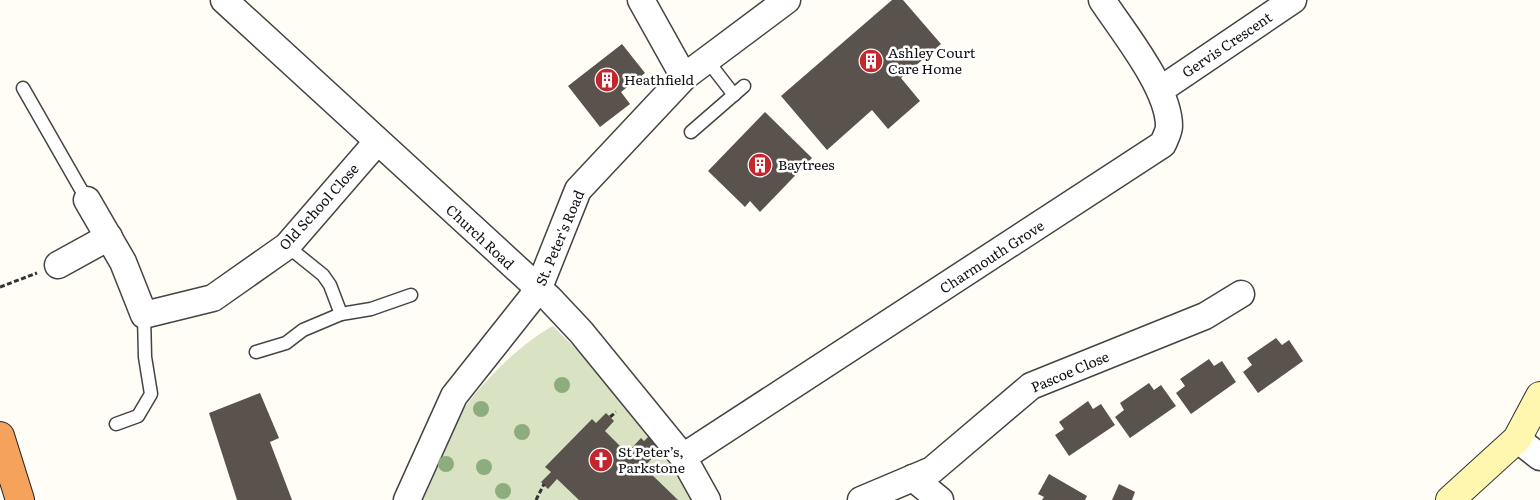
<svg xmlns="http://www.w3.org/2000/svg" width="1540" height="500" font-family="Literata,serif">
<rect width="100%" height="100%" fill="#fffdf5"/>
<!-- cemetery -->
<path fill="#d9e3c4" d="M553 326 613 386 695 500H419C432 471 443 439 461 413 481 383 521 343 553 326Z"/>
<!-- building -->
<g fill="#5a524d">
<polygon points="892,0 903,0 941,44 901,78 920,101 888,129 872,110 827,150 781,96"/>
<polygon points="622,44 645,73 621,92 630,104 600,127 568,86"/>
<polygon points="765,112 812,158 760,212 750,201 745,207 708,171"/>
<polygon points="1276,338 1282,345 1289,340 1303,361 1258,393 1243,372 1252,365 1247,358"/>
<polygon points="1209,359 1214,366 1222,361 1236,382 1191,414 1176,393 1185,386 1180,379"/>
<polygon points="1149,383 1154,390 1161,385 1176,406 1130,438 1115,417 1124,410 1120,403"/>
<polygon points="260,393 279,438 270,442 292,500 237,500 209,413"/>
<polygon points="1088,401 1093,409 1101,404 1115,425 1069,456 1055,435 1064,429 1059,422"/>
<polygon points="606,413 614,421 605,431 627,453 641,438 644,441 650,435 659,443 653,450 657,453 644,467 678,500 579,500 557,479 548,489 541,482 551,472 545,467 592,419 596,423"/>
<polygon points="1049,474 1087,496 1085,500 1042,500 1044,497 1038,494"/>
<polygon points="1119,484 1135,492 1132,500 1112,500"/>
</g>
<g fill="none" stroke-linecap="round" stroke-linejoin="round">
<!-- lane casing -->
<g stroke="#444" stroke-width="15">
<g id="lane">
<polyline points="707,60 734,95"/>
<polyline points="23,88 87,200"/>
<polyline points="691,132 744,86"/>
<polyline points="287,246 323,275 330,285 341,314 371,309 411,295"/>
<polyline points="256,352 286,343 303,330 341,314"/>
<polyline points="116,424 138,416 151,394 145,357 144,315"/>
</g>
</g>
<!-- street casing -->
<g stroke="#444" stroke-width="29">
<g id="street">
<polyline points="224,0 549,298 581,332 683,457 707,500"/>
<polyline points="641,0 684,77"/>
<polyline points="1160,90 1293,0"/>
<polyline points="87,200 123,262 144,315 213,298 287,246 377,142"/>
<polyline points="58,265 109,237"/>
<polyline points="1517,439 1540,457"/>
<path d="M683 457 1163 144C1165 138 1169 132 1169 126 1169 88 1123 32 1102 0"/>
<polyline points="913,478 940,500"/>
<polyline points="407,500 454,396 538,290 578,190 684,77 787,0"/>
<polyline points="861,500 932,470 1031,386 1205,316 1241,294"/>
</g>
</g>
<!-- secondary casing -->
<g stroke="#333" stroke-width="30">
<polyline id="secondary" points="1450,500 1517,439 1540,396"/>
</g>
<!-- highway casing -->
<g stroke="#222" stroke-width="30">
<polyline id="highway" points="0,436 20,500"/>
</g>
<!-- path -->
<g stroke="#333" stroke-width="3" stroke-dasharray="5 2.5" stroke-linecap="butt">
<polyline points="0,287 37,273"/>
<polyline points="610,417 616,412"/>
<polyline points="536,500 544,484"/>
</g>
<!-- lane -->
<use href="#lane" stroke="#fff" stroke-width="12"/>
<!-- street -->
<use href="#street" stroke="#fff" stroke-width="26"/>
<!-- secondary -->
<use href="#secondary" stroke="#fff6b0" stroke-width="28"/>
<!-- highway -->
<use href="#highway" stroke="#f5a25d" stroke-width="28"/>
</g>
<!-- trees -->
<g fill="#8dad7f">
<circle cx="562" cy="385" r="8"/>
<circle cx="481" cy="409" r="8"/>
<circle cx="522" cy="432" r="8"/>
<circle cx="446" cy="464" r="8"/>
<circle cx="484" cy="467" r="8"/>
<circle cx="503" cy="491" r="8"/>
</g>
<!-- icons -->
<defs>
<g id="building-disc" transform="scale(1.25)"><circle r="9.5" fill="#c4262e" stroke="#fff"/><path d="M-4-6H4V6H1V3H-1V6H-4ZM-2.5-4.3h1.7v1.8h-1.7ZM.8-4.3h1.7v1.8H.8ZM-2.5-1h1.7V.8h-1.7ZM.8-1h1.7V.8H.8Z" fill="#fff"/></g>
<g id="church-disc" transform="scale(1.25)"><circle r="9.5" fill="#c4262e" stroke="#fff"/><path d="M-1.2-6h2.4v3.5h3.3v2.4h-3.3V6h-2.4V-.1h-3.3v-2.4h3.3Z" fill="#fff"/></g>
</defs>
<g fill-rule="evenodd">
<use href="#building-disc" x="871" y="61"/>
<use href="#building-disc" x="607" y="80"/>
<use href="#building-disc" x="760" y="165"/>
<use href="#church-disc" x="601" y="460"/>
</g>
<g text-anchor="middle" stroke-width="5" stroke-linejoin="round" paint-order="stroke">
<!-- street labels -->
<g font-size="14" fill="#111" stroke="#fff">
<text transform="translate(1227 45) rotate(-34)" y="5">Gervis Crescent</text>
<text transform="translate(319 207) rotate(-48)" y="5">Old School Close</text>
<text transform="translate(480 237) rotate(43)" y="5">Church Road</text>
<text transform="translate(560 238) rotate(-67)" y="5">St. Peter's Road</text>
<text transform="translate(992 257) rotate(-33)" y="5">Charmouth Grove</text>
<text transform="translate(1070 372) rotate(-23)" y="5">Pascoe Close</text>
</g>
<!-- poi labels -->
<g font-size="14" fill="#111" stroke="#fff" text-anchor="start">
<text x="888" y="58">Ashley Court<tspan x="888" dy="16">Care Home</tspan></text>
<text x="624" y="85">Heathfield</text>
<text x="778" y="170">Baytrees</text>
<text x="618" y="457">St Peter’s,<tspan x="618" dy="16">Parkstone</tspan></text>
</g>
</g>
</svg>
